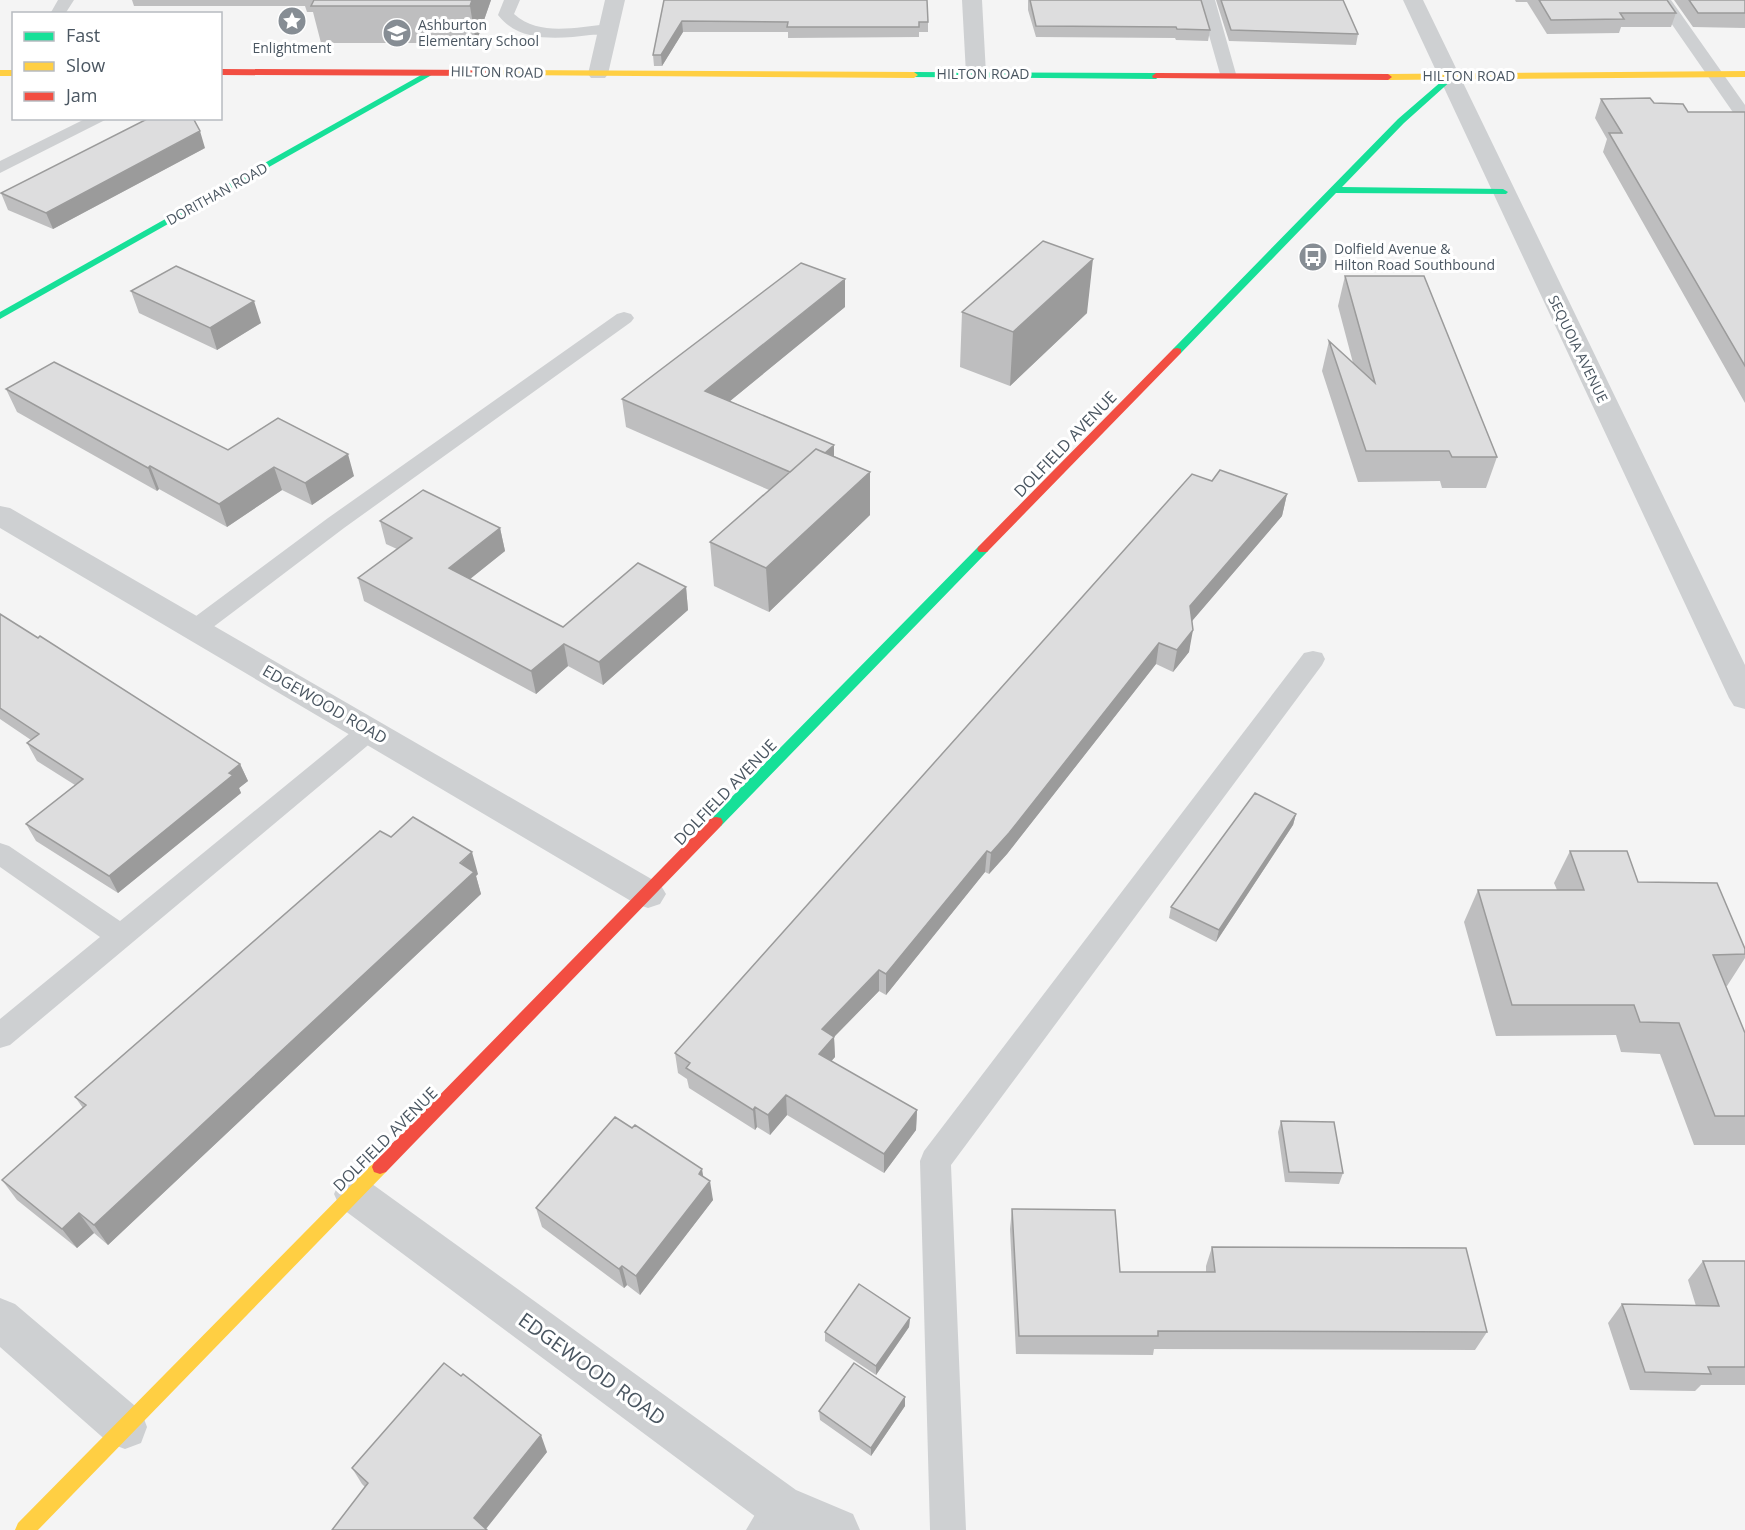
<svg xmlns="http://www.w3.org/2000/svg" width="1745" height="1530" font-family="'Open Sans',sans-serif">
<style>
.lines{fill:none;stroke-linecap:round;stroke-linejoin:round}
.lane{fill:#ced0d2;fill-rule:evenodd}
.street{fill:#ced0d2;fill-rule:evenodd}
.fast{fill:#16e098;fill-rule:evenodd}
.slow{fill:#ffcf43;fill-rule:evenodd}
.jam{fill:#f24e42;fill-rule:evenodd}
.wall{fill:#bebebf}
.shaded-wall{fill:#9b9b9b}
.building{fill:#ddddde;stroke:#9b9b9b;stroke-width:1.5}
.labels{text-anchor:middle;stroke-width:6;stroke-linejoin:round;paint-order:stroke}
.far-poi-label{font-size:14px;fill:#4a5661;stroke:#fff;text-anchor:start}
.far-street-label{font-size:14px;fill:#4a5661;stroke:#fff}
.street-label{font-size:16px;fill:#4a5661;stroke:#fff}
.near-street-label{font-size:20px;fill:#4a5661;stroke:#fff}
</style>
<rect width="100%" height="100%" fill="#f4f4f4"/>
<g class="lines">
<path class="lane" d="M 58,0 L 74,0 L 65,14 L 50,14 Z
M 504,0 L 520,0 L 514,14 C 540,37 576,27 608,24 L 616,29 C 610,36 598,34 590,35 C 559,39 519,43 498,15 Z
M 1199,0 L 1215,0 L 1236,74 L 1234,77 L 1222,77 L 1220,74 Z
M 1655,0 L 1671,0 L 1745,105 L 1745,122 L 1739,121 Z
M 87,118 L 109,118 L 0,173 L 0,161 Z
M 624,312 L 631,314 L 634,318 L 631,322 L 344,528 L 204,634 L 196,636 L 188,634 L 184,628 L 188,622 L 328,518 L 617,314 Z
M 1313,651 L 1322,653 L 1325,659 L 1322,665 L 951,1165 L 966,1530 L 930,1530 L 920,1161 L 924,1151 L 1304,653 Z
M 370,721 L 379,724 L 383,730 L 379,736 L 10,1045 L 0,1048 L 0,1019 L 100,937 L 0,867 L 0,843 L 9,846 L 120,921 L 361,724 Z
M 780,1489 L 793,1494 L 798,1507 L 785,1530 L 746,1530 L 767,1494 Z"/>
<path class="street" d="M 605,0 L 625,0 L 608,74 L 605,78 L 591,78 L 588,74 Z
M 962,0 L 982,0 L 986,74 L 983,78 L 969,78 L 966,74 Z
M 1403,0 L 1423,0 L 1745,665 L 1745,709 L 1734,706 L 1729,698 Z
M 0,506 L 10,508 L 660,884 L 666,894 L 660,904 L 648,908 L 636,904 L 0,528 Z
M 354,1175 L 368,1181 L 796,1490 L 853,1514 L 860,1530 L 780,1530 L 764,1523 L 340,1207 L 334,1194 L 340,1181 Z
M 0,1298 L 15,1304 L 141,1411 L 147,1427 L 141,1443 L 125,1449 L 109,1443 L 0,1347 Z"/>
<path class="fast" d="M 430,70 L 437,72 L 0,319 L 0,312 Z
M 914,72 L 1156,73 L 1160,76 L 1156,79 L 911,77 L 911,73 Z
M 1450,74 L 1454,77 L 1453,79 L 1404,123 L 1342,187 L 1503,189 L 1508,192 L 1506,194 L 1336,193 L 1181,353 L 1173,353 L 1173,349 L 1398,119 Z
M 983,545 L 987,546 L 989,549 L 987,552 L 721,826 L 711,826 L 709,822 L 711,818 L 979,546 Z"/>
<path class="slow" d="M 0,70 L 14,70 L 14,76 L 0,76 Z
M 495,70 L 914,72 L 918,75 L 914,78 L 492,75 L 491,73 Z
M 1745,71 L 1745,77 L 1388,80 L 1384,77 L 1388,74 Z
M 380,1160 L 386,1162 L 388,1167 L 386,1172 L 38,1530 L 15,1530 L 18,1523 L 374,1162 Z"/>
<path class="jam" d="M 220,69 L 495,70 L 499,73 L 495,76 L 220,75 Z
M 1156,73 L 1388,74 L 1392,77 L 1388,80 L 1153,78 L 1152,76 Z
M 1177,348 L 1181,349 L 1181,353 L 987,552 L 979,552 L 977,549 L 979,546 L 1173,349 Z
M 716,817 L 721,818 L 723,822 L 721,826 L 386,1172 L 380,1174 L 374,1172 L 372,1167 L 374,1162 L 711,818 Z"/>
</g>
<path class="wall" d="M 132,0 L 491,0 L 476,43 L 321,43 L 313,12 L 307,12 L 305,6 L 134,6 Z
M 664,0 L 928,22 L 928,32 L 919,32 L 919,37 L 788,38 L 788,32 L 683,32 L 662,66 L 654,66 L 653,55 Z
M 1028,0 L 1201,0 L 1210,30 L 1208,41 L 1176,40 L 1175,38 L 1036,37 L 1028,10 Z
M 1216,0 L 1343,0 L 1358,34 L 1356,45 L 1229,41 Z
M 1515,0 L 1667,0 L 1676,13 L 1671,27 L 1621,27 L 1619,33 L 1547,34 L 1527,2 L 1516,2 Z
M 1674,0 L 1745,0 L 1745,28 L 1693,27 Z
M 1601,99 L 1654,103 L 1688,112 L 1745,112 L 1745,403 L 1603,152 L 1607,139 L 1595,118 Z
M 205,148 L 53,229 L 8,210 L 1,193 Z
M 1345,276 L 1497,457 L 1486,488 L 1442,488 L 1440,481 L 1358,482 L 1322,371 L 1329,341 L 1353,363 L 1338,306 Z
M 131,291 L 261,323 L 217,350 L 139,313 Z
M 845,307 L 730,401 L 834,445 L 834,456 L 870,472 L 870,515 L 769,612 L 714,586 L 710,542 L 769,490 L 626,427 L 622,399 Z
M 962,312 L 1087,313 L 1010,386 L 960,367 Z
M 6,389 L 228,450 L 354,476 L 312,505 L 282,490 L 227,527 L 159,489 L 157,491 L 17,412 Z
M 1212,481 L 1287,494 L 1282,516 L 1192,621 L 1189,652 L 1173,672 L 1156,664 L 1007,854 L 989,874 L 985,872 L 886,995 L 879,991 L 834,1037 L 835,1057 L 831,1061 L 917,1110 L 916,1130 L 884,1173 L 787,1115 L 770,1135 L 757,1127 L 755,1130 L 689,1088 L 687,1079 L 678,1073 L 675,1053 Z
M 380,521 L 500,528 L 505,551 L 470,579 L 563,627 L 686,587 L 688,610 L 603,685 L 568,666 L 536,694 L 364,601 L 358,578 L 397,549 L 386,544 Z
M 0,614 L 240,764 L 248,781 L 239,788 L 241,793 L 118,893 L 36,841 L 26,824 L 75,785 L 37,761 L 27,743 L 31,740 L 0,719 Z
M 1296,814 L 1293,825 L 1216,942 L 1169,918 L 1171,907 Z
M 391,837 L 478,874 L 476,876 L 481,894 L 108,1245 L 94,1233 L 77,1248 L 17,1200 L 2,1180 L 83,1108 L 75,1097 Z
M 1570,851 L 1638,882 L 1745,949 L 1745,958 L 1727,986 L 1725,986 L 1745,1033 L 1745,1145 L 1694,1145 L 1660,1054 L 1621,1052 L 1616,1035 L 1496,1036 L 1464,922 L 1478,890 L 1557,890 L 1554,883 Z
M 1281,1121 L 1343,1173 L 1339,1184 L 1285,1182 L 1278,1132 Z
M 703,1176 L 713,1200 L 640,1295 L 627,1285 L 624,1288 L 542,1227 L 536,1208 Z
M 1012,1209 L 1120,1272 L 1206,1272 L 1206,1266 L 1212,1247 L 1487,1332 L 1475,1350 L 1154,1349 L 1153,1355 L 1016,1354 L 1010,1229 Z
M 1703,1261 L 1745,1261 L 1745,1385 L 1701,1385 L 1695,1391 L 1630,1390 L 1608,1323 L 1622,1304 L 1696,1306 L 1688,1280 Z
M 910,1318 L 909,1327 L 876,1375 L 825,1341 L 825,1332 Z
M 905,1397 L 905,1406 L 871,1456 L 820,1420 L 819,1411 Z
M 547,1452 L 486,1529 L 365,1487 L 362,1484 L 352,1468 Z"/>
<path class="shaded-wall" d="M 472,0 L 491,0 L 476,43 L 470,6 Z
M 682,21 L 683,32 L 662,66 L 661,55 Z
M 200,131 L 205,148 L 53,229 L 46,213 Z
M 1093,259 L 1087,313 L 1010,386 L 1013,332 Z
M 845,279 L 845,307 L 708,419 L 705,391 Z
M 254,301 L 261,323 L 217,350 L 210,328 Z
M 834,445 L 834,473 L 799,476 Z
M 348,454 L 354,476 L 312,505 L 305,483 Z
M 150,466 L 159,489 L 157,491 L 148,468 Z
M 274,467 L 282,490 L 227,527 L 219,504 Z
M 870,472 L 870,515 L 769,612 L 766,568 Z
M 1287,494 L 1282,516 L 1186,628 L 1190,606 Z
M 500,528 L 505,551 L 455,591 L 449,568 Z
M 686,587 L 688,610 L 603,685 L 599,662 Z
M 1193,630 L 1189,652 L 1173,672 L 1177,650 Z
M 1159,643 L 1156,664 L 1007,854 L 989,874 L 991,853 Z
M 564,644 L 568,666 L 536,694 L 531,671 Z
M 240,764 L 248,781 L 239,788 L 241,793 L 118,893 L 109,876 Z
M 1296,814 L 1293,825 L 1216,942 L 1219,930 Z
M 987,851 L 985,872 L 886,995 L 886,974 Z
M 472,852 L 478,874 L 476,876 L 481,894 L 108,1245 L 94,1225 Z
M 879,970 L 879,991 L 834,1037 L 835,1057 L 820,1074 L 819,1054 L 822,1029 Z
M 786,1095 L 787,1115 L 770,1135 L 768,1115 Z
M 755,1107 L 757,1127 L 755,1130 L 753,1110 Z
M 917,1110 L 916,1130 L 884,1173 L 884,1154 Z
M 702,1169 L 705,1187 L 710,1181 L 713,1200 L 640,1295 L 636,1276 Z
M 79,1213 L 94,1233 L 77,1248 L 62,1229 Z
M 622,1266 L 627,1285 L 624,1288 L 619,1269 Z
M 910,1318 L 909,1327 L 876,1375 L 876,1366 Z
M 905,1397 L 905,1406 L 871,1456 L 871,1448 Z
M 541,1435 L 547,1452 L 485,1530 L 474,1518 Z"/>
<path class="building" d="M 314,0 L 472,0 L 470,6 L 311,6 Z
M 664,0 L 927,0 L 928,22 L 919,22 L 919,27 L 787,27 L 788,22 L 682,21 L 661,55 L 653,55 Z
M 1030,0 L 1201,0 L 1210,30 L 1177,29 L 1176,27 L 1036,26 Z
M 1221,0 L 1343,0 L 1358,34 L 1231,30 Z
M 1539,0 L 1667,0 L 1676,13 L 1620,13 L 1624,19 L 1551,20 Z
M 1689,0 L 1745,0 L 1745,13 L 1698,13 Z
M 1650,98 L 1654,103 L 1683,104 L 1688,112 L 1745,112 L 1745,366 L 1609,133 L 1622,133 L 1601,99 Z
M 149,118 L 193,118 L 200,131 L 46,213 L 1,193 Z
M 1043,241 L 1093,259 L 1013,332 L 962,312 Z
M 801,263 L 845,279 L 705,391 L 834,445 L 825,453 L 816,449 L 790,472 L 622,399 Z
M 176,266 L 254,301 L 210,328 L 131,291 Z
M 1345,276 L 1424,276 L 1497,457 L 1452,457 L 1449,451 L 1366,451 L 1329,341 L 1375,383 Z
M 54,362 L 228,450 L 278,418 L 348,454 L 305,483 L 274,467 L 219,504 L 150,466 L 148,468 L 6,389 Z
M 816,449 L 870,472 L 766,568 L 710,542 Z
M 1220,470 L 1287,494 L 1190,606 L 1193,630 L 1177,650 L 1159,643 L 1009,833 L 991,853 L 987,851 L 886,974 L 879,970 L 822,1029 L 834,1037 L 819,1054 L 917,1110 L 884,1154 L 786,1095 L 768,1115 L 755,1107 L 753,1110 L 686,1068 L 690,1063 L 675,1053 L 1192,474 L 1212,481 Z
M 423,490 L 500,528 L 449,568 L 563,627 L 638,563 L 686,587 L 599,662 L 564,644 L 531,671 L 358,578 L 412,538 L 380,521 Z
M 0,614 L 38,638 L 40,636 L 240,764 L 229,773 L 233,775 L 109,876 L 26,824 L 83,779 L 27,743 L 39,734 L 0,708 Z
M 1255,793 L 1296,814 L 1219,930 L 1171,907 Z
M 413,817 L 472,852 L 460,863 L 474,872 L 94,1225 L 79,1213 L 62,1229 L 2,1180 L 86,1105 L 75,1097 L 380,831 L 391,837 Z
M 1570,851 L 1627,851 L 1638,882 L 1717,883 L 1745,949 L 1745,954 L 1713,955 L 1745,1033 L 1745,1116 L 1715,1116 L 1679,1023 L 1640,1022 L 1634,1005 L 1512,1005 L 1478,890 L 1584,890 Z
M 615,1117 L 632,1128 L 635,1125 L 702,1169 L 699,1174 L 710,1181 L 636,1276 L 622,1266 L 619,1269 L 536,1208 Z
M 1281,1121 L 1334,1122 L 1343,1173 L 1289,1172 Z
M 1012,1209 L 1115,1210 L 1120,1272 L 1215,1272 L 1212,1247 L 1466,1248 L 1487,1332 L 1158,1331 L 1158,1336 L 1019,1336 Z
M 1703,1261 L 1745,1261 L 1745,1367 L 1708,1367 L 1711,1374 L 1645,1372 L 1622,1304 L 1719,1306 Z
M 859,1284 L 910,1318 L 876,1366 L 825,1332 Z
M 444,1363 L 461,1376 L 463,1374 L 541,1435 L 474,1518 L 487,1530 L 332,1530 L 368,1483 L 352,1468 Z
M 854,1363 L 905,1397 L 871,1448 L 819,1411 Z"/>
<defs>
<g id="sight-disc" transform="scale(1.5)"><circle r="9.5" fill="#868d94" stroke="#fff"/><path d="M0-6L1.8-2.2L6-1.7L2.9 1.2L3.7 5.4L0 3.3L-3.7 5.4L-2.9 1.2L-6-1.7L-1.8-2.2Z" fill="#fff"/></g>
<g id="school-disc" transform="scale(1.5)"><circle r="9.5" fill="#868d94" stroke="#fff"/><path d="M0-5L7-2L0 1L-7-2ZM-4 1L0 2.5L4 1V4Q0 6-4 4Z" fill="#fff"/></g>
<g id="bus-disc" transform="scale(1.5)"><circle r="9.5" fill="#868d94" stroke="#fff"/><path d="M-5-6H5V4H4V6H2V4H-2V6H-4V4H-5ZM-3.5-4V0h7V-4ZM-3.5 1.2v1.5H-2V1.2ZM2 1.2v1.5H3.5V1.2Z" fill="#fff"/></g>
</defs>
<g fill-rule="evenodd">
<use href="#sight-disc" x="292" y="21"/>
<use href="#school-disc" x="397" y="33"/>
<use href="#bus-disc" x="1313" y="257"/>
</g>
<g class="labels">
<g class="far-poi-label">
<text x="418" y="30">Ashburton<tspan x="418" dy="16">Elementary School</tspan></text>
<text x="292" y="53" text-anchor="middle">Enlightment</text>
<text x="1334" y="254">Dolfield Avenue &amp;<tspan x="1334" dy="16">Hilton Road Southbound</tspan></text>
</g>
<g class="far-street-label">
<text transform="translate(497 72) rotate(1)" y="5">HILTON ROAD</text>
<text x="983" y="79">HILTON ROAD</text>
<text x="1469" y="81">HILTON ROAD</text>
<text transform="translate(217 194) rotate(-29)" y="5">DORITHAN ROAD</text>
<text transform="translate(1578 349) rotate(64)" y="5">SEQUOIA AVENUE</text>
</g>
<g class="street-label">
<text transform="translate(1065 444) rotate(-46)" y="6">DOLFIELD AVENUE</text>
<text transform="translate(325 704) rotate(30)" y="6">EDGEWOOD ROAD</text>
<text transform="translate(725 792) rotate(-46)" y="6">DOLFIELD AVENUE</text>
<text transform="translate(385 1139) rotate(-45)" y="6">DOLFIELD AVENUE</text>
</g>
<g class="near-street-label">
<text transform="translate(592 1369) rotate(36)" y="7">EDGEWOOD ROAD</text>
</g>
</g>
<rect x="12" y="12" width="210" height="108" fill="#ffffff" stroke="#b7bbc0" stroke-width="1.5"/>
<rect x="24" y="32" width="30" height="9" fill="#16e098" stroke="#b7bbc0" stroke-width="1.5"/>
<text x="66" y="42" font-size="18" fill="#4a5661">Fast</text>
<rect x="24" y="62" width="30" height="9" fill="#ffcf43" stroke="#b7bbc0" stroke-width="1.5"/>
<text x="66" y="72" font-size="18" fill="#4a5661">Slow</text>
<rect x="24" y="92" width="30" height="9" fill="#f24e42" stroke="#b7bbc0" stroke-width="1.5"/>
<text x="66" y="102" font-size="18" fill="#4a5661">Jam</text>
</svg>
